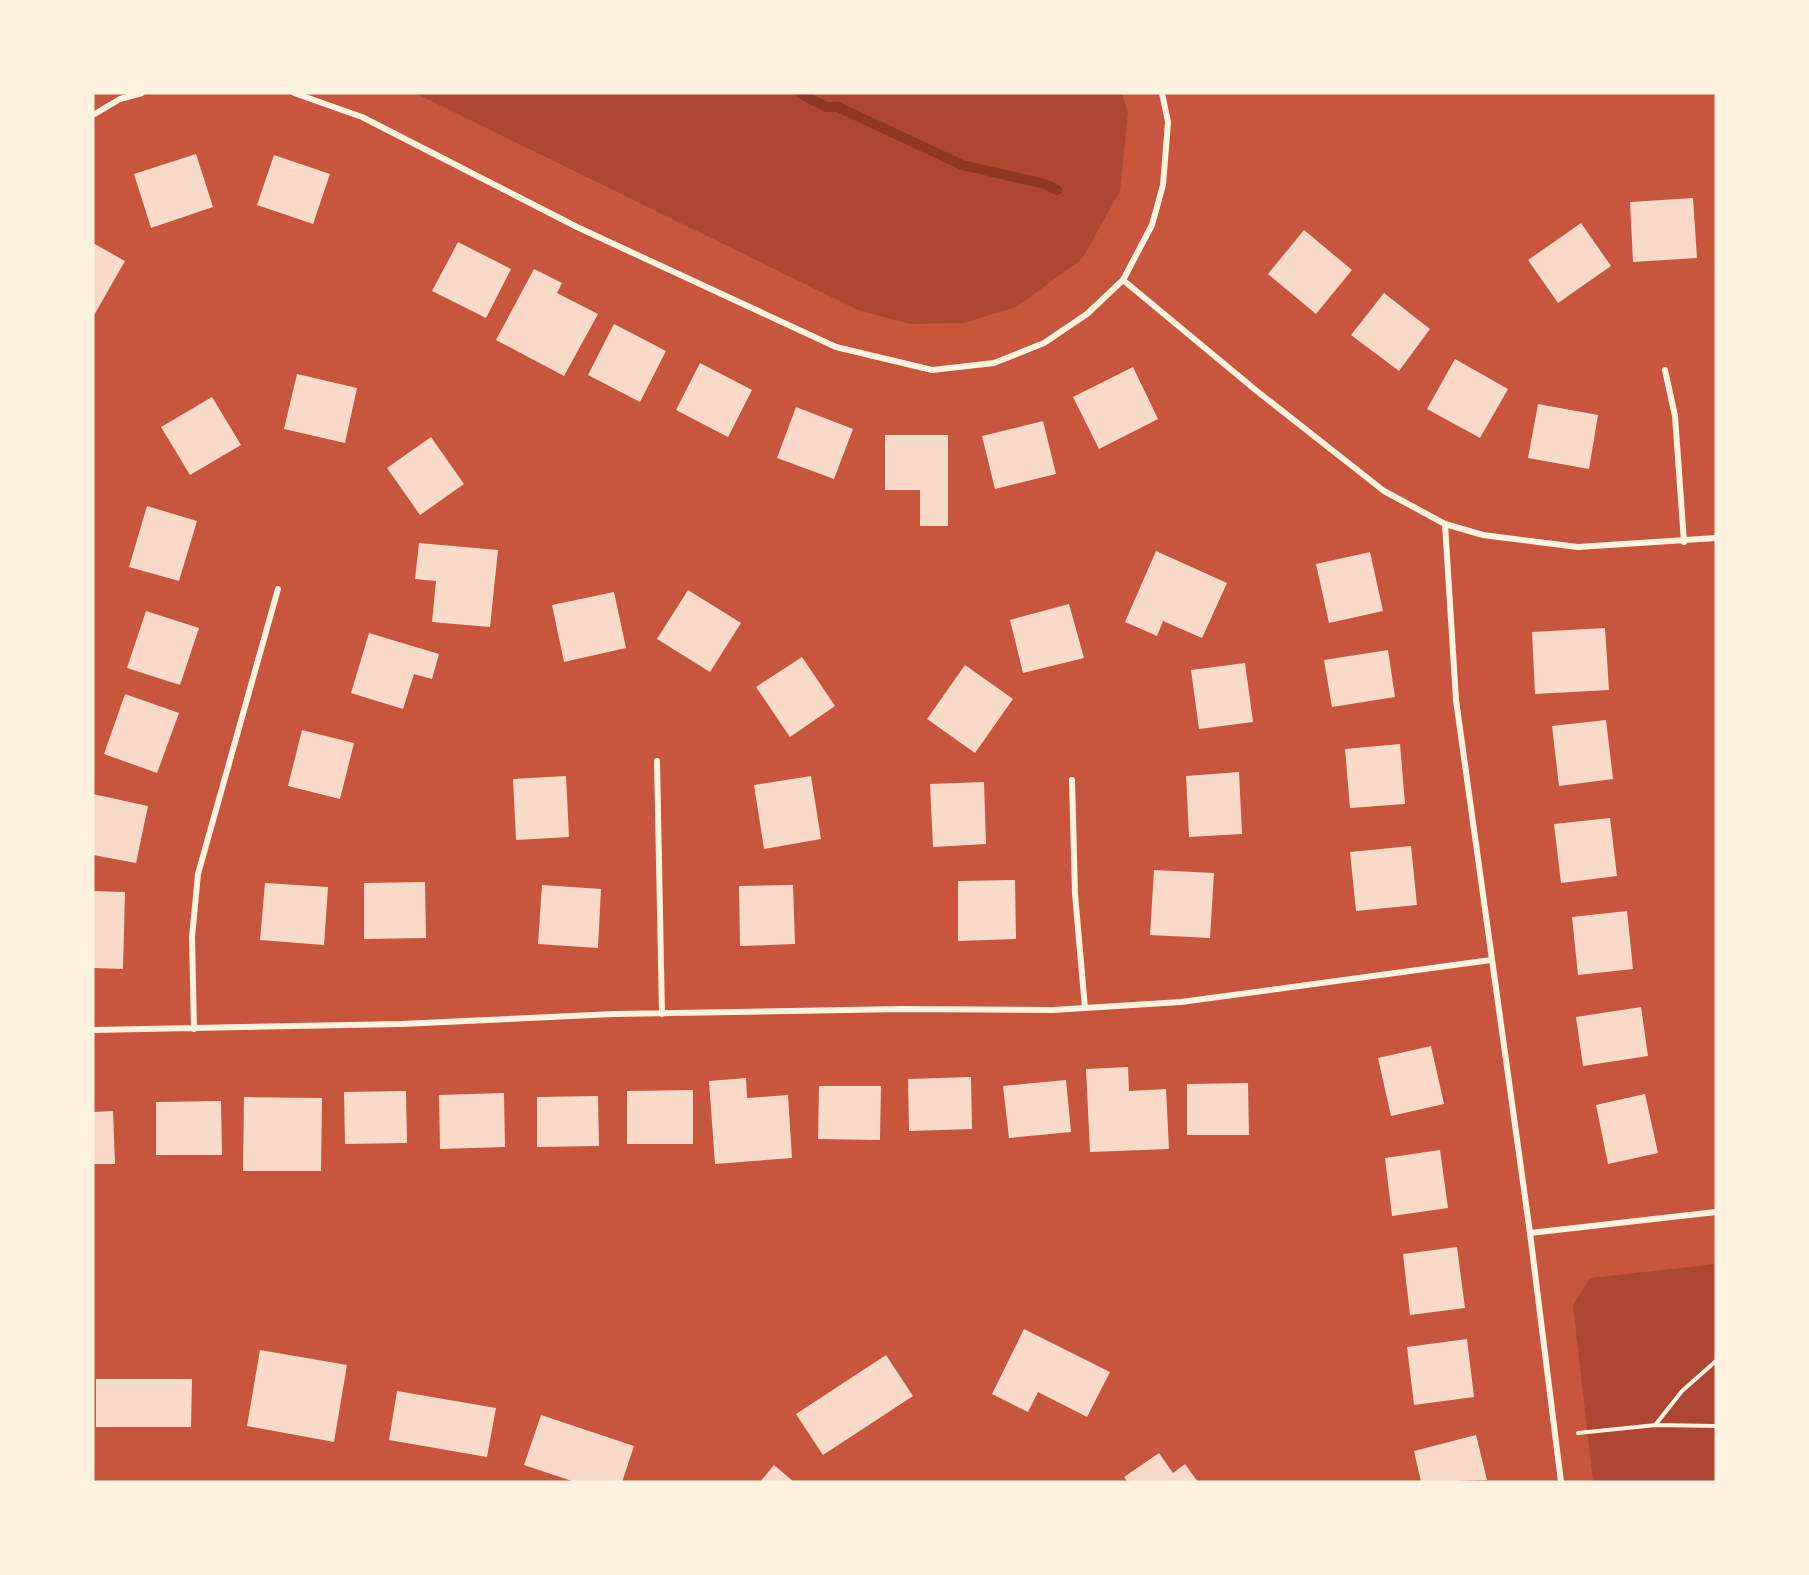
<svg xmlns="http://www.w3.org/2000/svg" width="1809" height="1575" font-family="Signika,sans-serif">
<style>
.green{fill:#ae4732}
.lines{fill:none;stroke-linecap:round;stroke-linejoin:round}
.stream{stroke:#8f3625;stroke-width:10}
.building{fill:#f7dbc8}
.path{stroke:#fff3e0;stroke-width:4}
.minor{stroke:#fff3e0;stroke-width:6}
</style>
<rect width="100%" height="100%" fill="#c8553d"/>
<path class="green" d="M 415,93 L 1122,93 L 1128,113 L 1120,191 L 1082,259 L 1016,307 L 964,323 L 910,324 L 858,310 Z
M 1716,1264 L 1716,1482 L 1593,1482 L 1573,1305 L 1590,1278 Z"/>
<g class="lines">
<path class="stream" d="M 800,93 L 826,107 L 838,107 L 962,165 L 1045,184 L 1057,190"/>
</g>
<path class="building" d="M 196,154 L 213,207 L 151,228 L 134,174 Z
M 274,155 L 330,174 L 313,224 L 257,205 Z
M 1693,198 L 1697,258 L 1633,262 L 1630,202 Z
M 1581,223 L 1611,266 L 1558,303 L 1528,260 Z
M 1304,230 L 1352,270 L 1316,314 L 1268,274 Z
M 458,242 L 511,269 L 486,318 L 432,291 Z
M 93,243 L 125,261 L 93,317 Z
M 534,269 L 562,283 L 557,293 L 598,314 L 564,376 L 496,340 Z
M 1384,293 L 1430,329 L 1399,371 L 1351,335 Z
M 614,324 L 666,351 L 640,402 L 588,375 Z
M 1455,359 L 1508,389 L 1480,438 L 1427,409 Z
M 700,363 L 752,390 L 728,437 L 676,410 Z
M 1133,367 L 1158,419 L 1099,449 L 1073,397 Z
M 297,374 L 357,388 L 345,443 L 284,429 Z
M 212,397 L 241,445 L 190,475 L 161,427 Z
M 1538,404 L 1598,415 L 1589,469 L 1528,458 Z
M 796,407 L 853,429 L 834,479 L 777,458 Z
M 1043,421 L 1056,474 L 995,489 L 982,436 Z
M 885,435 L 948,435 L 948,526 L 920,526 L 920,490 L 885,490 Z
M 431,437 L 464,484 L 420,515 L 387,468 Z
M 147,506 L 197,521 L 179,581 L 129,567 Z
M 419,543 L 498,550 L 490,627 L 432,622 L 436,581 L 415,579 Z
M 1156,551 L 1227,583 L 1202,638 L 1163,621 L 1157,636 L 1125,622 Z
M 1370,552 L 1383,611 L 1329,623 L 1316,564 Z
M 688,590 L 741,623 L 710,672 L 657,639 Z
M 614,592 L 626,648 L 564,662 L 552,605 Z
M 1069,604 L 1084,658 L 1023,673 L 1010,620 Z
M 146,611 L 199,628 L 180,685 L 127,668 Z
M 1605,628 L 1609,690 L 1535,694 L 1532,632 Z
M 369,633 L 439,654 L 432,679 L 414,674 L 403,709 L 351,693 Z
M 1388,650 L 1395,697 L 1332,707 L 1324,660 Z
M 802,657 L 835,706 L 790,737 L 756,687 Z
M 1245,663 L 1253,722 L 1199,729 L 1191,670 Z
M 965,665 L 1013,699 L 975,753 L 927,719 Z
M 125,694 L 179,713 L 157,773 L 104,754 Z
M 1606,720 L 1613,779 L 1559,786 L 1552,726 Z
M 302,730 L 354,743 L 340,799 L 288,786 Z
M 1400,744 L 1405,804 L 1350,808 L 1345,749 Z
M 1239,772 L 1242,834 L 1189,837 L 1186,776 Z
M 566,776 L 569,837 L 516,840 L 513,779 Z
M 811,776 L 821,839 L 764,849 L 754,785 Z
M 984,782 L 986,844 L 933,847 L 930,784 Z
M 93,794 L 148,806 L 136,863 L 93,855 Z
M 1610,818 L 1617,876 L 1561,883 L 1554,824 Z
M 1411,846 L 1417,905 L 1356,911 L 1350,852 Z
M 1154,870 L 1214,873 L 1210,938 L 1150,935 Z
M 1015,880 L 1016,939 L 958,941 L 958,881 Z
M 425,882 L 426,938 L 364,939 L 364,883 Z
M 265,883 L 328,887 L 324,945 L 260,940 Z
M 542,885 L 601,889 L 598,948 L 538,944 Z
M 793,885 L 795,944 L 740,946 L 739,886 Z
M 93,891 L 125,892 L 123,969 L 93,968 Z
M 1627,911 L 1633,969 L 1578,975 L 1572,917 Z
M 1641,1007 L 1648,1056 L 1583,1066 L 1576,1017 Z
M 1431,1046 L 1444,1104 L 1391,1116 L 1378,1058 Z
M 1128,1067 L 1129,1091 L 1166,1089 L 1169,1149 L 1090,1152 L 1086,1069 Z
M 971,1077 L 972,1129 L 909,1131 L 908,1079 Z
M 746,1078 L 747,1098 L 788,1095 L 792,1158 L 715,1164 L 709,1081 Z
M 1066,1080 L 1071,1132 L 1009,1138 L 1003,1086 Z
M 1248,1083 L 1249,1135 L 1187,1135 L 1187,1084 Z
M 819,1086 L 881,1086 L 880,1140 L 818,1139 Z
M 693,1090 L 693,1144 L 627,1144 L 627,1091 Z
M 406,1091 L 407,1143 L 345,1144 L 344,1092 Z
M 504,1093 L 505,1147 L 440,1149 L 439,1095 Z
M 1645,1094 L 1658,1153 L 1608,1164 L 1596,1105 Z
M 598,1096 L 599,1146 L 537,1147 L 537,1097 Z
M 244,1097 L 322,1098 L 321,1171 L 243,1171 Z
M 221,1101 L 222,1155 L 156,1155 L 156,1102 Z
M 113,1111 L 115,1164 L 93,1164 L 93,1112 Z
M 1440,1150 L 1448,1208 L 1392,1216 L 1385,1158 Z
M 1457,1247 L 1465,1308 L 1410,1315 L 1403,1254 Z
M 1024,1329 L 1110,1372 L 1087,1417 L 1038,1392 L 1028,1412 L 992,1394 Z
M 1467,1339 L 1474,1397 L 1414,1405 L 1407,1347 Z
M 260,1350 L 347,1365 L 334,1442 L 247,1426 Z
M 886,1355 L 913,1396 L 823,1455 L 796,1414 Z
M 96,1379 L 192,1379 L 191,1427 L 96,1427 Z
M 397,1391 L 496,1408 L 487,1457 L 389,1440 Z
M 541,1415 L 634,1446 L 622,1482 L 575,1482 L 524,1465 Z
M 1476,1435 L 1487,1480 L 1421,1482 L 1414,1451 Z
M 1159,1453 L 1173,1473 L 1185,1464 L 1198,1482 L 1128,1482 L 1124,1477 Z
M 774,1465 L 794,1482 L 760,1482 Z"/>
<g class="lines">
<path class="path" d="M 1656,1424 L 1682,1391 L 1716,1361
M 1578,1433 L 1656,1425 L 1716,1426"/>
<path class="minor" d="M 294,93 L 362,117 L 577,227 L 836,347 L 932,370 L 994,363 L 1044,343 L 1087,314 L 1123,280 L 1152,225 L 1163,185 L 1168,122 L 1162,93
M 93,115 L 120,99 L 142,93
M 1123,280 L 1258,392 L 1384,491 L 1445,524 L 1483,535 L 1578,547 L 1716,538
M 1665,370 L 1675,416 L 1684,542
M 1445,524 L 1456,700 L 1530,1233 L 1561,1482
M 657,761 L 662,1014
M 1072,780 L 1075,894 L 1085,1008
M 194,1029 L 192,937 L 198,874 L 278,589
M 93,1030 L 401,1024 L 614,1014 L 902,1009 L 1053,1010 L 1181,1002 L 1491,960
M 1530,1233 L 1716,1212"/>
</g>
<rect width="1809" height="1575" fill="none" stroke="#fff3e0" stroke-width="189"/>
</svg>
